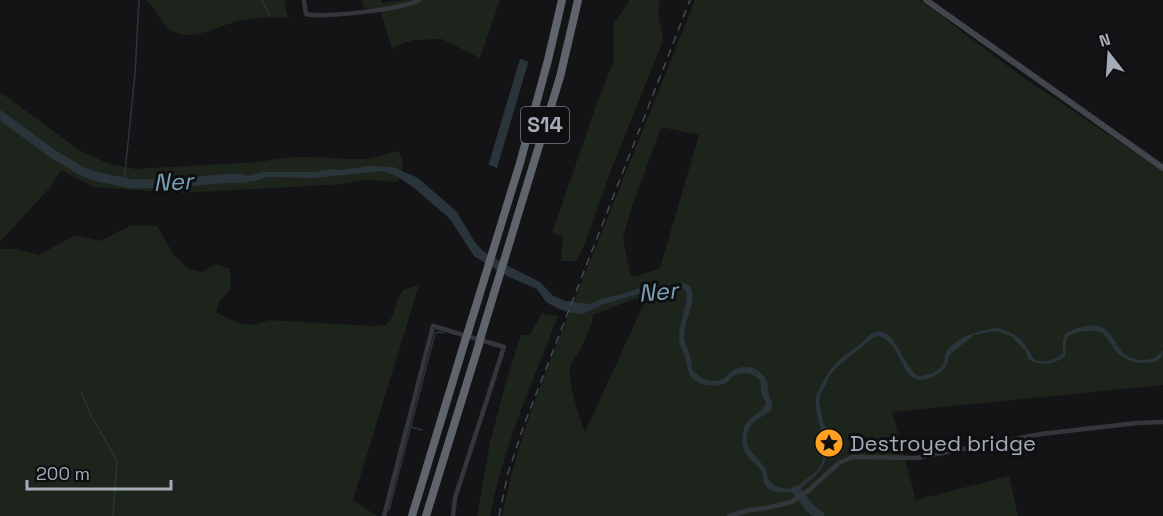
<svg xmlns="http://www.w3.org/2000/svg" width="1163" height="516" font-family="'Space Grotesk',sans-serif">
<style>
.green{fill:#1c241c;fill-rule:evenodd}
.water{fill:#29353b}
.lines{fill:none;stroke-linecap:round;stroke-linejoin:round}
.stream{stroke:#29353b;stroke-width:1.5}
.river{stroke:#29353b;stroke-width:9}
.street{stroke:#35363b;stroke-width:4.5}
.secondary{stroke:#42454b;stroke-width:6}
.highway{stroke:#60656d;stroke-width:8}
.rail{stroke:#474a50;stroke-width:1.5;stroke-dasharray:8 6;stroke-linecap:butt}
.highway-bridge{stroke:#60656d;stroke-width:8}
.labels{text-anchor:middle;stroke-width:6;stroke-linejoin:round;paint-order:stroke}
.shield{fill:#0f0f11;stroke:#777d85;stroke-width:1.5}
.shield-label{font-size:21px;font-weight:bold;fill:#a4acb7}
.poi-label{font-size:22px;fill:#a4acb7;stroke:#0f0f11;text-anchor:start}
.water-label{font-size:24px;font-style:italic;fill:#789fb6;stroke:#0f0f11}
</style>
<rect width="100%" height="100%" fill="#141416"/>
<path class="green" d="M 145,0 L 284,0 L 287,15 L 290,17 C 275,18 258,17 243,20 C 220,24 195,43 172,31 C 160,25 158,7 145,0 Z
M 362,0 L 381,0 L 382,3 L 406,0 L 500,0 L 480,58 L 442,39 L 414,40 L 403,43 L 392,49 L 380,9 L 364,8 Z
M 630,0 L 660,0 L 658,12 L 663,41 L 611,170 L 584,246 L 576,261 L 561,261 L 563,236 L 552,233 L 596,106 L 614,60 L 613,24 Z
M 695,0 L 920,0 L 1021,76 L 1163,171 L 1163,385 L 892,412 L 916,500 L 1009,476 L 1018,516 L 502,516 C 518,434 552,356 583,279 C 620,186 658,93 695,0 ZM 661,127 L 699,135 L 660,268 L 634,277 L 630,273 L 623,239 L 630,212 ZM 647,297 L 585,432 C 580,420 567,380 570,367 C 572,360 579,353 582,346 C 586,339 593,323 593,315 L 631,300 Z
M 0,92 L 82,152 L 107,163 L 135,169 L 261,162 C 295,152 330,160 365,159 C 376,158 388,153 398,151 C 406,163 402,168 398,182 L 366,180 L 343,184 L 180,193 L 94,187 L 61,170 L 52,185 L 0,242 Z
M 132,225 L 157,226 L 174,255 L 189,269 L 202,272 L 216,264 L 230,269 L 231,288 L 219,302 L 216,312 C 233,322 250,330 268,320 L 374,326 L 386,325 L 392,317 L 398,298 L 403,290 L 419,285 L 353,500 L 377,516 L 0,516 L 0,249 L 16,249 L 39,255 L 75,235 L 100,241 Z
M 542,313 L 558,316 C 533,381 503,447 490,516 L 477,516 L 490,442 L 506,382 L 521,335 L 530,335 Z"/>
<path class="water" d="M 520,59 L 527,61 L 528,63 L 497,168 L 489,165 L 489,163 Z
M 368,166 L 393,167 L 418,178 L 457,212 L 474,241 L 483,251 L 506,265 L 540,282 L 552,295 L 565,301 L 590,304 L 601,299 L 626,293 L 637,289 L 653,285 L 672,287 L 684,283 L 690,286 C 698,300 684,320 684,336 C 684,343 688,349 690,355 C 691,359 691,364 692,369 C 698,376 706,382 716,381 C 725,380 728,373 736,369 C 748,364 762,369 767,382 C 769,386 768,391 769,395 C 771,400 773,403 772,409 C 766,416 755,418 750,427 C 740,449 755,452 765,468 C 767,472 767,477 770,481 C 775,489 788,489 796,488 C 804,479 818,474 822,462 C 829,439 814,421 816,398 C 816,394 819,390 821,386 C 832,364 838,360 858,346 C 866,340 873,327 885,333 C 898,340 904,366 918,376 C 926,376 939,372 943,364 C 946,358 944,353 950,347 C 964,334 981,330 999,328 C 1004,331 1010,332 1015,335 C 1020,339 1025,344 1028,349 C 1029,350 1032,357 1033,358 C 1041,366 1057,359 1063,353 L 1063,340 L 1065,334 C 1074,328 1091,323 1101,327 C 1118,334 1115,360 1143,360 C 1152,360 1158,357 1163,350 C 1163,357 1160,361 1152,362 C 1138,365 1123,361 1114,349 C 1111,344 1108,338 1103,334 C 1097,328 1073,331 1068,337 C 1064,342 1067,350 1065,356 C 1054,365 1041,367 1028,359 L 1026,352 L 1011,336 L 996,331 L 974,335 L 949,355 C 948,365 945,369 937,374 C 910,392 905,366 894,348 C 891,343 885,339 880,336 L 874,337 L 838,366 L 829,376 L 826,385 L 821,392 L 819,400 L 823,422 L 831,435 C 828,441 829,447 827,454 C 824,470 813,478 801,488 L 799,492 L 801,495 L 798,497 L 794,492 C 785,493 769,494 764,483 C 762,478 764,474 760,469 C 757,465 753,463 750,459 C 742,451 741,438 744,428 C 748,416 762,414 766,403 C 765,400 763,398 762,395 C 759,389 763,382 758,378 C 750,372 740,371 732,377 C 728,381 731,380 726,383 C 715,389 694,385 689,373 C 687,369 687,364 686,360 C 684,352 679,346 679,338 C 679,322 687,308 687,293 L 684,289 L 669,292 L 653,290 L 645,292 L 601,305 L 583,314 L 573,313 L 559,309 L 546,302 L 537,289 L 507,276 L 474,256 L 450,219 L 413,187 C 408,184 405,181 401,179 C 396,175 389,174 384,171 L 314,178 L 267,177 L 255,181 L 233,183 L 232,173 L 241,177 L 264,172 L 314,172 L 332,169 L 341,170 Z"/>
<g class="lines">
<path class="stream" d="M 262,0 L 269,15
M 124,182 L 135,74 L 139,0
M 81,392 L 92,417 L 117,461 L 113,516
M 411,427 L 422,430
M 389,510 L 435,333 L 439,332 L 444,333"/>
<path class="river" d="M 0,115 L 53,154 L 83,172 L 98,177 L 133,184 L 173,183 L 232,178 L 244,179
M 796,490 L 810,508 L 820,516"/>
<path class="street" d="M 304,0 L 306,14 C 324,18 404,9 419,0
M 384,516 L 433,326 L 504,347 L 455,498 L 453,516
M 729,516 L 750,510 L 767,508 L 791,502 L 808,491 L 839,463 L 853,457 L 917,458 L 1041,434 L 1137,423 L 1163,422"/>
<path class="secondary" d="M 926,0 L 1163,168"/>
<path class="highway" d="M 468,332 L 520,163 L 548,60 L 562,0
M 481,336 L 560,77 L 578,0
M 412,516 L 465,341
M 426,516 L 479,344"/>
<path class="rail" d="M 499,516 L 508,473 L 524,425 L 690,0"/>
<path class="highway-bridge" d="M 465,341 L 468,332
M 479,344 L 481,336"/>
</g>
<defs>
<g id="sight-disc" transform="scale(1.5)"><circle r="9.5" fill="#ffa023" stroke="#0f0f11"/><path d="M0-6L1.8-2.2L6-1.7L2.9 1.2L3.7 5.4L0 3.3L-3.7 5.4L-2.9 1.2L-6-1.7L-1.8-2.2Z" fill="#111"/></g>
</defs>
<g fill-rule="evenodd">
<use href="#sight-disc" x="829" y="443"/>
</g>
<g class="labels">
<rect class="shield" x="521" y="107" width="48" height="36" rx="4.5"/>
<g class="shield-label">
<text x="545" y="132">S14</text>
</g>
<g class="poi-label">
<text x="850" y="451">Destroyed bridge</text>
</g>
<g class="water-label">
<text transform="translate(173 182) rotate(-3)" y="8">Ner</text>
<text transform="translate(658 292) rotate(-5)" y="8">Ner</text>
</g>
</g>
<g transform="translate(1109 54) rotate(343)" stroke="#0f0f11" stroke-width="4.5" paint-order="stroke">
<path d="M0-4.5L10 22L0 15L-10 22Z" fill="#a4acb7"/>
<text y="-9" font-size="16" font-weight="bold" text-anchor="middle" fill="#a4acb7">N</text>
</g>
<path d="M27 480v9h144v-9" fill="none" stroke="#a4acb7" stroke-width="3"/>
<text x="36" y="480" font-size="18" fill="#a4acb7" stroke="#0f0f11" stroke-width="4.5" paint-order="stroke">200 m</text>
</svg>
